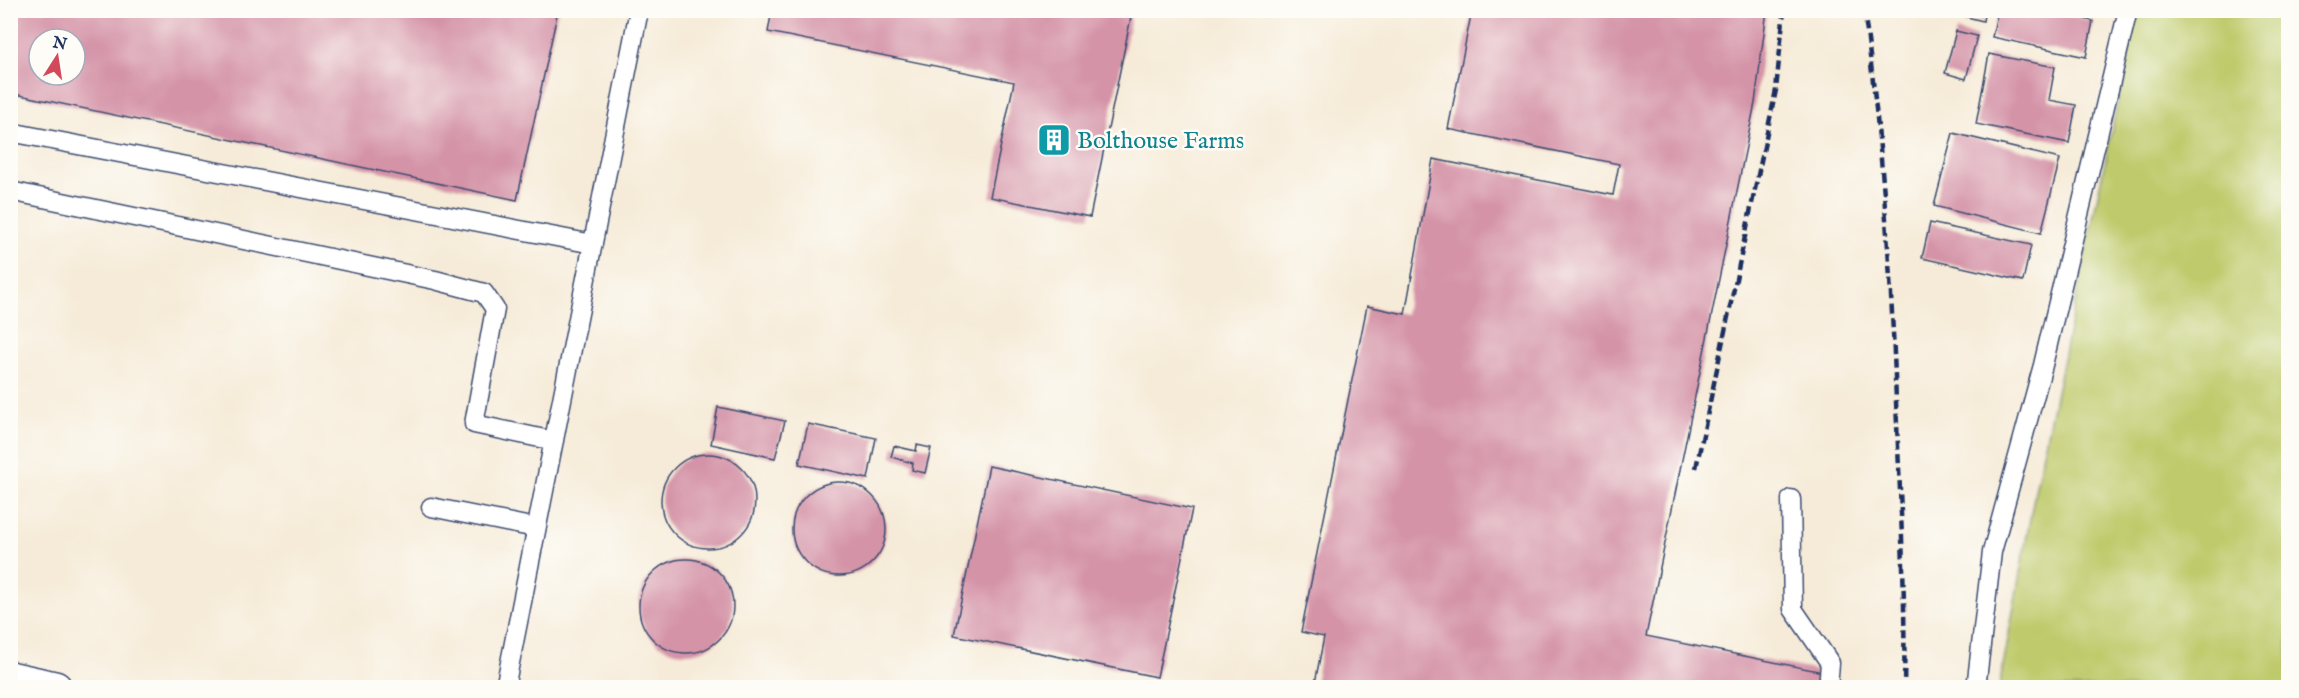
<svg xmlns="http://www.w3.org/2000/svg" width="2299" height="698" font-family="'IM FELL English',serif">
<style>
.green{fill:#bfca6c;stroke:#6d7c65;stroke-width:1.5}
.building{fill:#d493a7;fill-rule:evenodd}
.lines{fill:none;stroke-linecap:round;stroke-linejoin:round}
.service-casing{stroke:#3c4b70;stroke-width:21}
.secondary-casing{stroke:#3c4b70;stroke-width:36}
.service{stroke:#fff;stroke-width:18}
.secondary{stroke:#fff;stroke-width:33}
.rail{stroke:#1b2f5e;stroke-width:4.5;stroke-dasharray:9 4.5;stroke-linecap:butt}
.labels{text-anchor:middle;stroke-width:5;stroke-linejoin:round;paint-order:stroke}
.culture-label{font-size:24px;fill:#0d838f;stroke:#fdfcf7;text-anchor:start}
</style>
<rect width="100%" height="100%" fill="#fdfcf7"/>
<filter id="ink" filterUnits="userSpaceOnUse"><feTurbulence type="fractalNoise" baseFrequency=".0167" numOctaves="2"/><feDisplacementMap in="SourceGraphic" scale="12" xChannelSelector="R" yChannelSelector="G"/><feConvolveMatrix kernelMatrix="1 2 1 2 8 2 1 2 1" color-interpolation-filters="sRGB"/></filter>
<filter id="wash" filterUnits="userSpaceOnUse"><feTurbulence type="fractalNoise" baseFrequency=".008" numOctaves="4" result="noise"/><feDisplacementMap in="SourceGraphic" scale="24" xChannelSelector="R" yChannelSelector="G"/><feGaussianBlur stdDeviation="1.35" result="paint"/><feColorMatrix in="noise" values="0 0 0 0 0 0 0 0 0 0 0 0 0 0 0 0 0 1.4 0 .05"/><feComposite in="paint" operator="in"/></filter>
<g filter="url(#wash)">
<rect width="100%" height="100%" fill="#f6ebd8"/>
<path class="green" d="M 2137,11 L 2288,11 L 2288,687 L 1999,688 L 2036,486 Z"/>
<g id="blocks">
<path class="building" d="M 10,10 L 558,10 L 517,200 L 10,93 ZM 39,39 L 75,39 L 75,75 L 39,75 Z
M 772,10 L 1127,10 L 1125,16 L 1131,17 L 1090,217 L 990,197 L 1014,82 L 768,32 Z
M 1472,10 L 1767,10 L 1755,103 L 1646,636 L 1823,672 L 1820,688 L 1314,688 L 1324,637 L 1301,632 L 1367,306 L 1405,314 L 1433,159 L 1613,195 L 1619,164 L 1448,129 Z
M 1940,10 L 1985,10 L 1983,21 Z
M 1998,10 L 2043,10 L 2093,21 L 2086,57 L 1992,37 Z
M 1956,31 L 1977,36 L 1966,79 L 1945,73 Z
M 1989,54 L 2055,67 L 2049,100 L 2076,105 L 2069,143 L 1976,124 Z
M 1953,133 L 2060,159 L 2041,233 L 1934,206 Z
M 1930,223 L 2031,245 L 2023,281 L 1922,258 Z
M 718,407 L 785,421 L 775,458 L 711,444 Z
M 808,424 L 876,438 L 868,479 L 799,464 Z
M 917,445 L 931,448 L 925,473 L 912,470 L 913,463 L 891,457 L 894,446 L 916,451 Z
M661 501a47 47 0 1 1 94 0a47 47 0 1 1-94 0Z
M 989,466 L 1192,509 L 1157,677 L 954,635 Z
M792 529a47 47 0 1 1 94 0a47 47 0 1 1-94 0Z
M639 606a47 47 0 1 1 94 0a47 47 0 1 1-94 0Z"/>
</g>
</g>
<g filter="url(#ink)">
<use href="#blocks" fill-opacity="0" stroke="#3c4b70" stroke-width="1.5"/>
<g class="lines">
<g class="service-casing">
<path id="service" d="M 10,132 L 593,244
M 10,191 L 435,280 L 484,293 L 495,309 L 474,424 L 554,441
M 1791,499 L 1793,609 L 1830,663 L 1828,688
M 431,507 L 536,528
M 505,688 L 639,10
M 1976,688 L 1992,552 L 2043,365 L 2128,10"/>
</g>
<g class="secondary-casing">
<path id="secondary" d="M 10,678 L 55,688"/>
</g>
<use href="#service" class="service"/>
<use href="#secondary" class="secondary"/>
<path class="rail" d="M 1864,10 C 1882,140 1891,270 1896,401 C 1900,497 1906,592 1904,688
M 1696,468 L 1776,90 L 1784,10"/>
</g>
</g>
<defs>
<g id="building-square" transform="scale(1.725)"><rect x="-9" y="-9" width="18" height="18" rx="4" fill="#0f9aa8" stroke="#fdfcf7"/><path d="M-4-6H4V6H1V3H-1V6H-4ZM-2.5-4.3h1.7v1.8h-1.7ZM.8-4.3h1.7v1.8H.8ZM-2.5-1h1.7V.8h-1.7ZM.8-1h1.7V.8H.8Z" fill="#fff"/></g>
</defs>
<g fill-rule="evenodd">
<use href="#building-square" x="1054" y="140"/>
</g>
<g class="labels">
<g class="culture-label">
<text x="1077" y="148">Bolthouse Farms</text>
</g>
</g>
<rect width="2299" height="698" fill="none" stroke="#fdfcf7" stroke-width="36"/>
<g transform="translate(57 57) rotate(12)"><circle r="28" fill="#fdfcf7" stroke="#a3aaba" stroke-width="1.5"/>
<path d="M0-4.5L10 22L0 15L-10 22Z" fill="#d1495b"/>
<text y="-9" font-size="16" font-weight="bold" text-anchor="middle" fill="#1b2f5e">N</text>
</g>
</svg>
